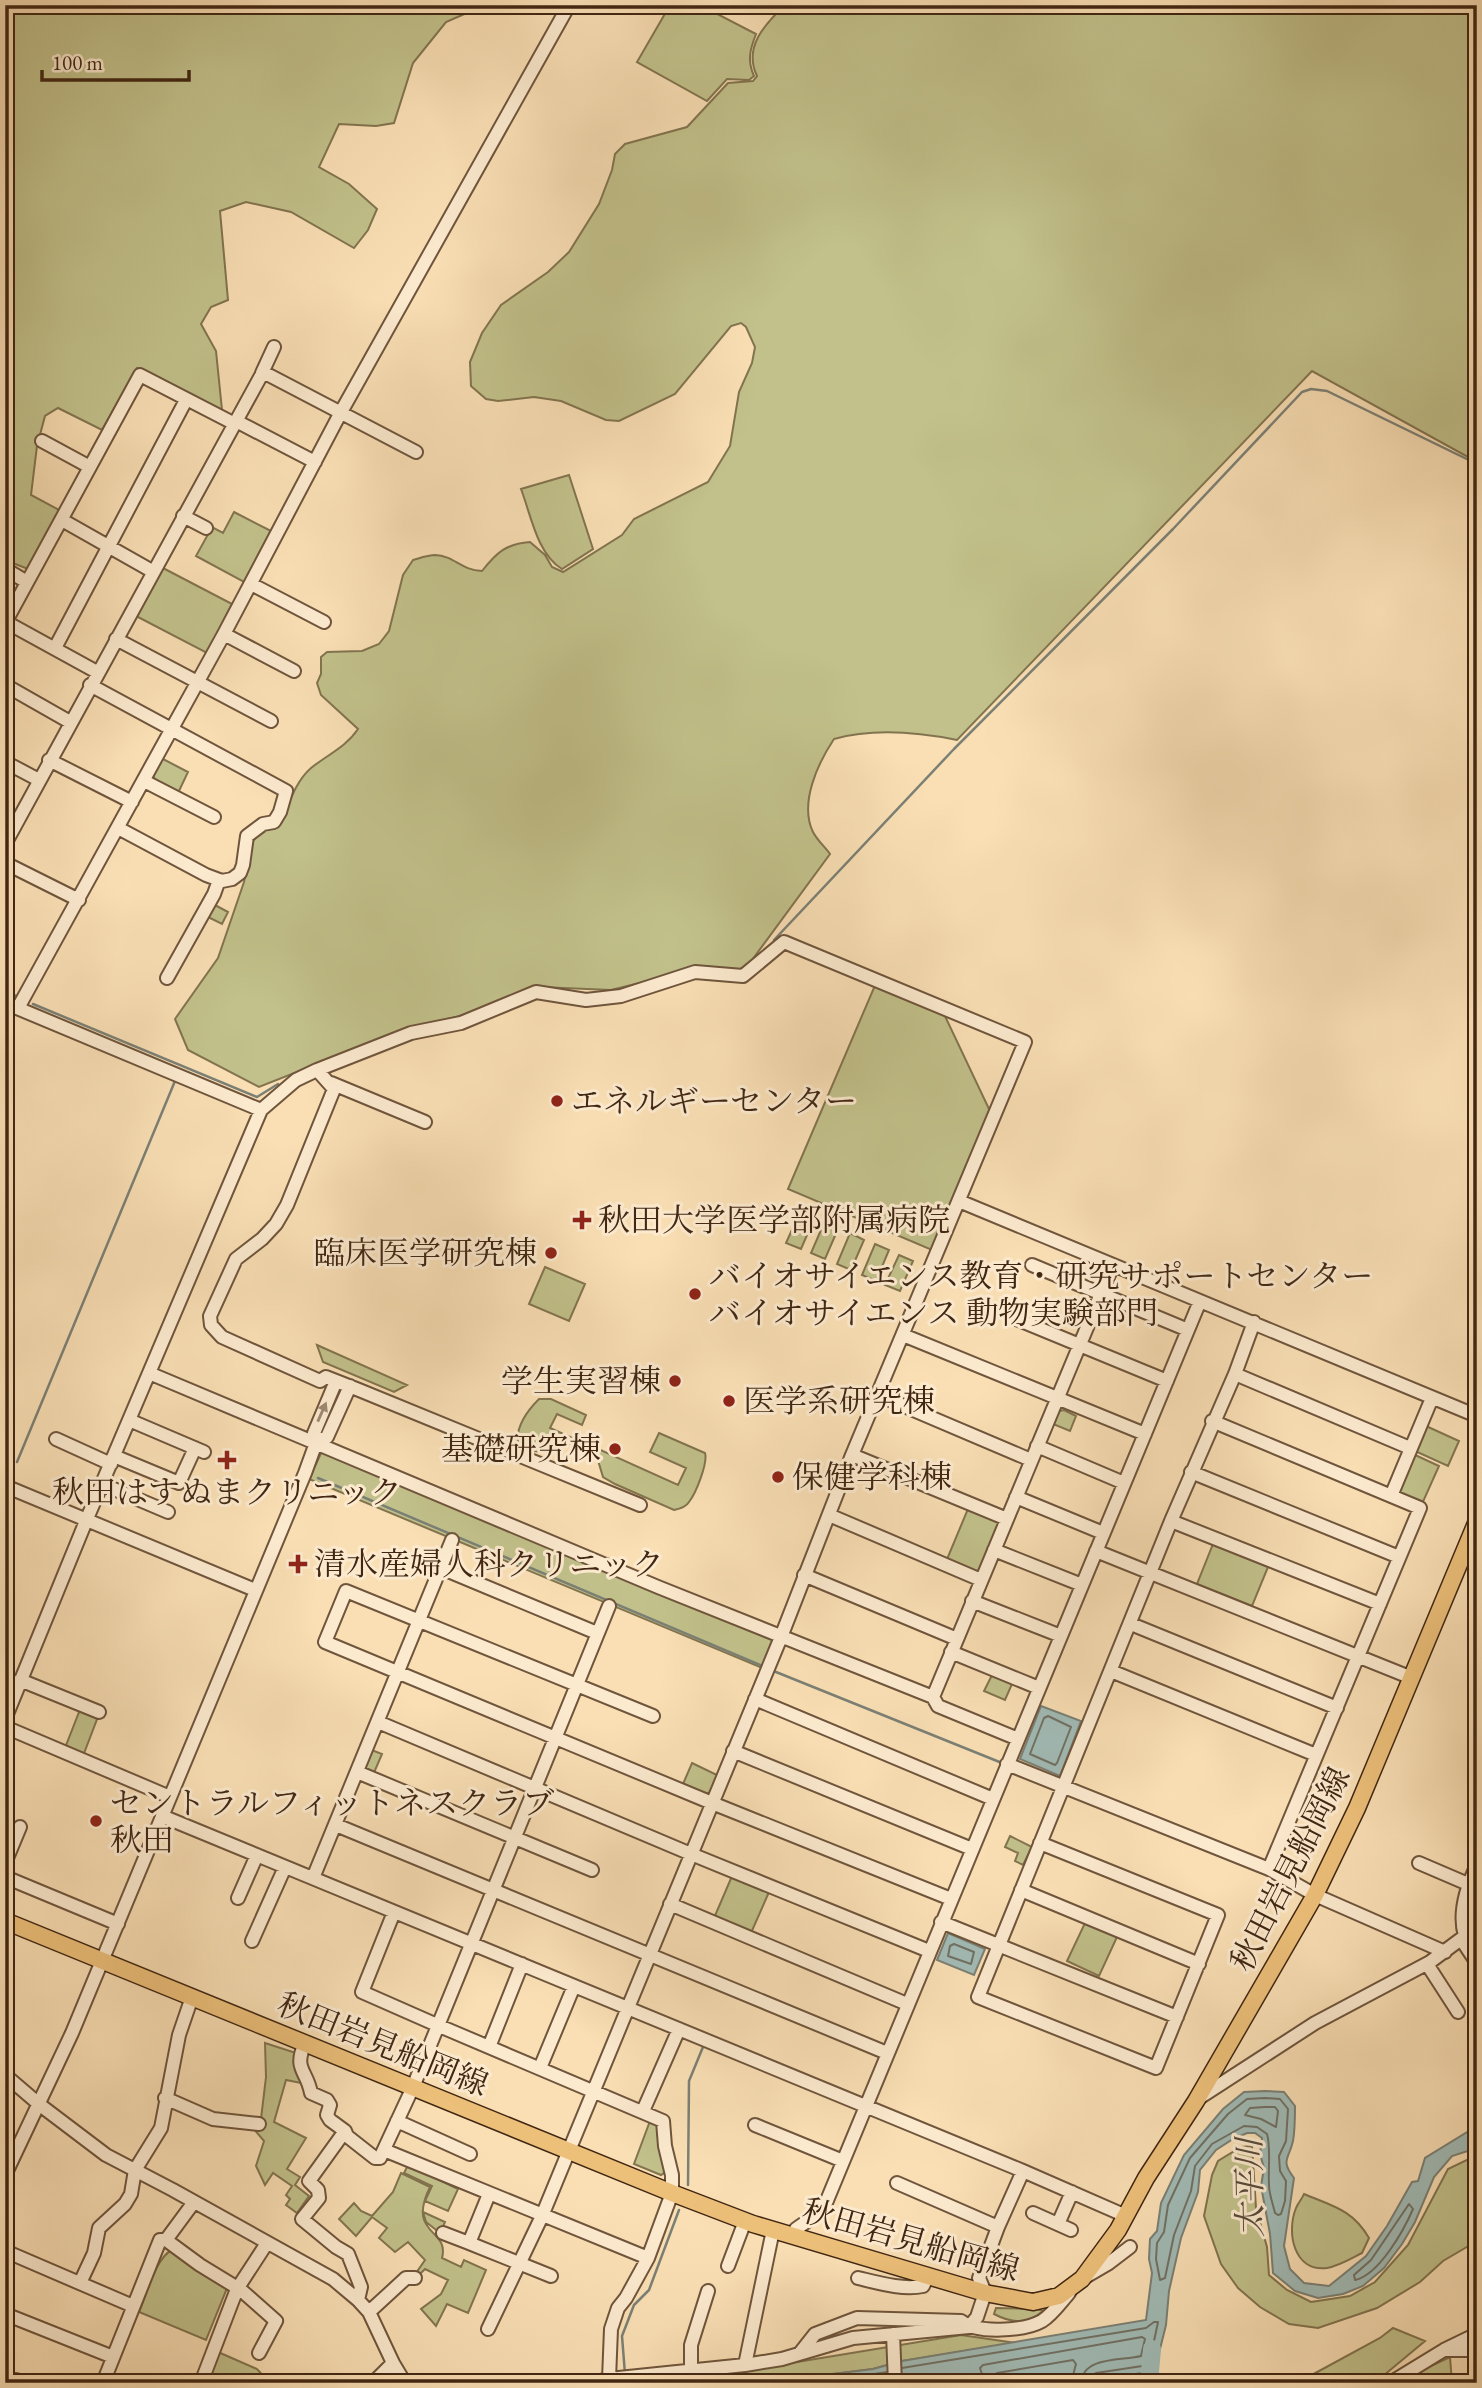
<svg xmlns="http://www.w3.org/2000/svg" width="1482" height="2388" font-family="'EB Garamond','Noto Serif JP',serif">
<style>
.green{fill:#c2c18b;stroke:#82744f;stroke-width:2}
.water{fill:#a1bbb6;stroke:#7b8075;stroke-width:2}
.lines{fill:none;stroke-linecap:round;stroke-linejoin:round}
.shore{stroke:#717164;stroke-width:2}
.stream{stroke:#7b8075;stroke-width:2.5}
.river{stroke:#a1bbb6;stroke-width:18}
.minor-casing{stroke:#6f553c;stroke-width:16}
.major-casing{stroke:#412713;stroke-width:19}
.minor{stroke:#fceacf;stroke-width:12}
.major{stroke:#edc07a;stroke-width:16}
.oneway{fill:#9e8871}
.poi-dot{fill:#8f2418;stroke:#fceacf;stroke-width:2.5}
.labels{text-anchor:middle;stroke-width:6;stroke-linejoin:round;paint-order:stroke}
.poi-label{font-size:32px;fill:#412713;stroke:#fceacf;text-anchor:start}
.street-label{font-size:32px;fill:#412713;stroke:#fceacf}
.water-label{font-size:33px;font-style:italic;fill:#594c3c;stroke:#fceacf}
</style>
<rect width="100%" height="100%" fill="#fadfb5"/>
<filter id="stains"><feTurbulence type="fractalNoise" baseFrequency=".00286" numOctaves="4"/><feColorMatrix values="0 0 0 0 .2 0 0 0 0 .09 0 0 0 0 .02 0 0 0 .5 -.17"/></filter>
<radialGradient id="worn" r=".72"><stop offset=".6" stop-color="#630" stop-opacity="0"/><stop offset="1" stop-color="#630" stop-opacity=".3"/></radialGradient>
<path class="green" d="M 5,5 L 469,5 L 469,12 L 446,22 L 413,63 L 394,123 L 376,126 L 339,124 L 319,167 L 349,184 L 377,209 L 368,230 L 354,248 L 291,212 L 246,202 L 220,211 L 228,300 L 211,307 L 201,324 L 216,351 L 222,410 L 137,368 L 102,430 L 58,408 L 45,416 L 37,446 L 31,495 L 61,511 L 28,569 L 5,560 Z
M 670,5 L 700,5 L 756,34 C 750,49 747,61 754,76 L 749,80 L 727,79 L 707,101 L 637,62 Z
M 785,5 L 1477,5 L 1477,462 L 1312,371 L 957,740 C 917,732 873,728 834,739 C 818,763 799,803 813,832 C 817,840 825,847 830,854 L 744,971 L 680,973 L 611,990 L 540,987 L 467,1014 L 421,1026 L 350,1051 L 259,1087 L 188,1050 L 175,1019 L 218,958 L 244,882 L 253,841 L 263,829 L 281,822 C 289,804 295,782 311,768 C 327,755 346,747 358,729 L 321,695 L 317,683 L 321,674 L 321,657 L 327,652 L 362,651 L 379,644 L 389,631 L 403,575 L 413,560 C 420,558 428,555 435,555 C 455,556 460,570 482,571 C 497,552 506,544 530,542 L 545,555 L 552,567 L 563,572 L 622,535 L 634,519 L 708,482 L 730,446 L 739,392 L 752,363 L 755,347 L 746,327 L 741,323 L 731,326 L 675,394 L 619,421 L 606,420 L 561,401 L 534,397 L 498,401 L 486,399 L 471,386 L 470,362 L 482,333 L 501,305 L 548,272 L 569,252 L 599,204 L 612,170 L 615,154 L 625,144 L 687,127 L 728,83 L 753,81 L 757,76 C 743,47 765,24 785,5 Z
M 569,475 L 593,549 L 562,569 C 537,554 531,515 521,489 Z
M 234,512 L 271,531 L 244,582 L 196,556 L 212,527 L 223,533 Z
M 161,567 L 232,604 L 207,653 L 136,616 Z
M 161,758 L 188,772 L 178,793 L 155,780 L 153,774 Z
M 213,904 L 228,912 L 222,924 L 206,916 Z
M 876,983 L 944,1014 L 990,1111 L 932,1250 L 788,1189 Z
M 800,1212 L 814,1219 L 801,1249 L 786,1243 Z
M 824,1223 L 838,1229 L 825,1259 L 811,1253 Z
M 850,1233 L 864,1240 L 851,1270 L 837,1264 Z
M 875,1244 L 889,1250 L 876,1281 L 862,1275 Z
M 899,1255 L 913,1261 L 900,1291 L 885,1285 Z
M 545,1267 L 585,1284 L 569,1321 L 529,1304 Z
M 317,1345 L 407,1385 L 394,1392 L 323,1362 Z
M 539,1399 L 551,1399 L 586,1415 L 582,1425 L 557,1414 L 550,1428 L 579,1441 C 555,1447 540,1459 518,1445 C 515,1428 527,1411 539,1399 Z
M 1064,1410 L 1076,1416 L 1070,1431 L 1053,1424 L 1059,1411 Z
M 1426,1426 L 1459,1441 L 1448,1466 L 1415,1451 Z
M 659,1433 L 705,1453 C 708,1463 696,1493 689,1502 C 686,1507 679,1509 674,1510 L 615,1484 L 603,1477 L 594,1447 L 678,1485 L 686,1468 L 650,1452 Z
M 323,1449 L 781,1637 L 767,1670 L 309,1479 Z
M 1413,1454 L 1439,1466 L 1422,1504 L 1402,1495 L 1398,1489 Z
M 970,1504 L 1007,1519 L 981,1580 L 945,1564 Z
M 1213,1544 L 1268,1567 L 1252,1606 L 1197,1584 Z
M 992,1675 L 1012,1684 L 1005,1700 L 984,1691 Z
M 81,1707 L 99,1714 L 83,1756 L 65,1748 Z
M 369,1749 L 382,1754 L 373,1775 L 361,1770 Z
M 692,1763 L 719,1776 L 712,1792 L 705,1794 L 683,1784 Z
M 1010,1836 L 1032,1847 L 1023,1865 L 1015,1861 L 1018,1853 L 1005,1847 Z
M 732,1876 L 769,1892 L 751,1933 L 714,1918 Z
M 1085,1923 L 1117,1937 L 1099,1976 L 1067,1961 Z
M 265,2043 L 296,2053 L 301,2083 L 286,2080 L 274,2122 L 306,2138 L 287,2169 L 300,2177 L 295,2185 L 309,2196 L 297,2213 L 286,2205 L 290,2199 L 286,2195 L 292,2186 L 273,2173 L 265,2185 L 256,2166 L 264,2141 L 252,2127 L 260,2127 L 266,2077 Z
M 650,2121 L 658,2126 L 667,2171 L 661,2175 L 634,2164 Z
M 1252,2146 L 1256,2208 L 1267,2247 L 1269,2275 L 1287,2290 L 1311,2302 L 1350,2296 L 1375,2282 L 1408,2245 L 1448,2169 L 1477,2155 L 1477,2241 L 1443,2261 L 1420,2282 L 1377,2308 L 1318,2328 L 1289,2324 L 1260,2307 L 1238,2288 L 1221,2264 L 1204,2216 L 1212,2175 L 1218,2161 L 1241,2147 Z
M 408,2165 L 458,2189 L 448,2211 L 425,2201 L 432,2186 L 404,2173 Z
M 401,2173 L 430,2187 C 406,2236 450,2228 442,2258 L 461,2267 L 464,2260 L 486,2270 L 468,2313 L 447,2304 L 436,2326 L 421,2309 L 441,2294 L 448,2280 L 425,2269 L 419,2275 L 416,2273 L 425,2260 L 408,2242 L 395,2252 L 379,2238 L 387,2228 L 372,2217 L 356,2236 L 339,2219 L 354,2203 L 361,2211 L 372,2216 L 393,2192 Z
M 1304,2194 C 1333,2206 1353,2210 1369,2238 L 1362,2253 C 1352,2258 1339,2266 1327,2268 C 1294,2272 1286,2233 1296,2208 C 1298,2203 1302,2199 1304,2194 Z
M 423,2212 L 445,2222 L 440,2233 L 426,2222 Z
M 172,2250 L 227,2288 L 206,2340 L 139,2312 C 146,2296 156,2257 172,2250 Z
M 996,2308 L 1038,2309 L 1043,2311 C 1027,2325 1011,2323 994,2314 Z
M 1393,2328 L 1425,2341 L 1383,2376 L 1370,2383 L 1297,2383 L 1380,2338 Z
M 961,2335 L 1016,2343 L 902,2361 L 873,2369 L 761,2383 L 643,2383 L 797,2362 Z
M 218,2352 L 257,2369 L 270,2383 L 207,2383 Z
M 1450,2357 L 1452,2383 L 1403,2383 L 1416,2373 Z"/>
<path class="water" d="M 1041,1706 L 1081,1721 L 1060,1776 L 1020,1759 Z
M 948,1933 L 985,1949 L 974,1975 L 937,1960 Z
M 1265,2091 L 1284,2092 L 1295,2106 C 1295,2117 1295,2130 1293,2141 C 1289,2159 1280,2160 1294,2178 L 1284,2246 L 1290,2269 L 1304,2283 L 1329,2286 L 1366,2256 L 1387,2226 L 1412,2182 L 1418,2181 L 1425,2158 L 1477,2126 L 1477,2148 L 1452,2156 L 1434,2177 L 1415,2222 L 1402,2244 L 1384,2268 L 1363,2286 L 1343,2294 L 1318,2298 L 1295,2291 L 1273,2273 L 1270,2234 L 1261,2186 L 1264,2168 L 1260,2154 L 1262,2138 L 1255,2133 L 1247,2133 L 1233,2139 L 1216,2150 L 1200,2170 L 1198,2192 L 1181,2238 L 1169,2291 L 1166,2325 L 1154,2373 L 1142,2373 L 1076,2383 L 988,2383 L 952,2377 L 923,2383 L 761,2383 L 873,2369 L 902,2361 L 1146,2320 L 1152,2273 L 1149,2259 L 1150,2239 L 1157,2231 L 1161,2203 L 1184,2155 L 1223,2109 L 1244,2092 Z"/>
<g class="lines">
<path class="shore" d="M 1048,1716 L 1071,1727 L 1057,1763 L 1055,1765 L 1030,1754 L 1044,1718 Z
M 954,1944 L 974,1952 L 971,1964 L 948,1956 L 950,1946 Z
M 1265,2098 L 1280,2099 L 1288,2109 L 1286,2141 L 1279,2156 L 1280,2171 L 1286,2181 L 1285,2201 L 1281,2214 L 1278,2215 L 1275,2213 C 1273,2204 1269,2194 1269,2185 C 1268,2170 1271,2147 1267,2134 L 1257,2127 L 1244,2126 L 1212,2144 L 1195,2166 L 1191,2191 L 1174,2235 L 1165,2278 L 1160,2280 L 1156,2259 L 1157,2243 L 1164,2232 L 1168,2205 L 1190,2158 L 1228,2114 L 1247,2099 Z
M 1265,2107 L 1275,2107 L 1278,2111 L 1276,2127 L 1261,2119 L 1245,2115 L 1250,2108 Z
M 1409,2204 L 1413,2209 C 1404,2230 1379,2275 1355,2280 L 1354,2275 L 1371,2260 Z
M 902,2368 L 1146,2328 L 1154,2322 L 1158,2322 L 1149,2365 L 1096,2373 L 1091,2376 L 1090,2383
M 817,2383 L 887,2372
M 985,2383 L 980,2368 L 983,2365 L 1142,2337 L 1145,2339 L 1141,2356 C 1122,2361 1083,2356 1081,2383
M 995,2383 L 995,2375 L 997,2373 L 1073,2360 L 1076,2364 L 1071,2383"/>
<path class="stream" d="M 774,940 L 954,749 L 1173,529 L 1302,392 L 1311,389 L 1327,391 L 1477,464
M 5,991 L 16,996
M 33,1004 L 257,1097 L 278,1084
M 17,1462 L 175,1081
M 318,1478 L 765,1667
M 776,1672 L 1002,1763
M 688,2185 L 689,2081 L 703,2047
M 625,2374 L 622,2336 L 634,2305 L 649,2290 L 679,2210"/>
<path class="river" d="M 1149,2383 L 1152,2349"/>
<g class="minor-casing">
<path id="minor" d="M 262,373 L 274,347
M 236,421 L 315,462
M 42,441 L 90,467
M 183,516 L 206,528
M 62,520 L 152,571
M 5,569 L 27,582
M 251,584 L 324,622
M 6,622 L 97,672
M 5,623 L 140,375 L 235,424
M 224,634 L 294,671
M 116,639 L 271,721
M 55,648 L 186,400
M 5,685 L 70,722
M 90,685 L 286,791 L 280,812 L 274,822 L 263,824 L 247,836 L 243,865 L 240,873 L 232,879 L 222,881 L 206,875 L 118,828
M 49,760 L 132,802
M 5,762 L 39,780
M 144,781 L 214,817
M 5,844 L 263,372 L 416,452
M 5,863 L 79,900
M 167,978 L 214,894 L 219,880
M 5,1003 L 261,1110
M 18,1008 L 224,634 L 341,412 L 569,5
M 317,1070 L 334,1089 L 287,1205 L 276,1224 L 262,1239 L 236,1259 L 210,1316 L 211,1325 L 222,1337 L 320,1381 L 326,1377 L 359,1390 L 640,1505
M 331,1083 L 425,1122
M 959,1201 L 1477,1416
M 1032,1265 L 1188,1330
M 1009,1316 L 1167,1381
M 903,1335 L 1145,1434
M 149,1373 L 658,1587 L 933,1697 L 1113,1265
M 1235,1374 L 1410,1448
M 878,1395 L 1031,1460
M 129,1420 L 204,1452
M 1212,1421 L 1420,1508 L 1269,1869
M 56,1439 L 111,1464
M 317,1440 L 327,1437 L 350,1386
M 1037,1446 L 1124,1483
M 852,1455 L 1007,1519
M 114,1456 L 179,1483 L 195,1448
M 1191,1472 L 1399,1557
M 102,1484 L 168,1512
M 5,1486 L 255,1590
M 1391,1496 L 1432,1398
M 1016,1497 L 1103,1533
M 829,1515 L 981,1580
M 1171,1521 L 1380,1604
M 994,1550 L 1082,1585
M 1096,1551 L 1412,1678
M 441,1568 L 597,1633
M 804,1575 L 957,1639
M 972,1601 L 1061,1636
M 1131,1624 L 1337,1708
M 951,1652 L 1039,1688
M 1111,1671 L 1316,1755
M 20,1680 L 99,1712
M 933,1697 L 938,1706 L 1018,1739
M 755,1699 L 993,1799
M 653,1716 L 346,1591 L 325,1642 L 712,1803 L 951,1899
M 5,1719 L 86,1521 L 261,1110 L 296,1080 L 317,1070 L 411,1033 L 461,1023 L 536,992 L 586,1000 L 621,996 L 695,972 L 743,976 L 784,942 L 1025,1042 L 852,1455 L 781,1637 L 542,2216 L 488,2329
M 378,1722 L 691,1854 L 929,1951
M 5,1727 L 170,1797
M 733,1751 L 972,1849
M 1007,1764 L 1269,1869 L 1315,1895 L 1445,1952
M 357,1772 L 592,1870
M 162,1816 L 1023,2171 L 1126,2216
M 336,1825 L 887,2053
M 1040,1843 L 1218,1915 L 1156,2068 L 978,1997 L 1171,1521 L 1235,1374 L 1254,1322
M 5,1863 L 20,1827
M 1419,1863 L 1468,1884
M 5,1877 L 118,1924
M 313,1878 L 452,1540
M 1021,1890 L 1199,1964
M 238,1898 L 257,1855
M 670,1904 L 907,2004
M 394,1912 L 362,1992 L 437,2025 L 663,2121 L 665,2146 L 672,2175 L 672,2193 L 648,2258 L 626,2298 L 618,2308 L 611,2329 L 609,2379
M 941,1922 L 1177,2017
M 1465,1936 C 1458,1913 1467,1886 1477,1865
M 1461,1939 L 1477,1963
M 252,1941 L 285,1867
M 1427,1964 L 1458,2012
M 305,2043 C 293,2070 307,2070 311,2093 L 327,2100 L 330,2105 L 327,2115 L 330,2120 L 345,2131 L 309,2181 L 318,2190 L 319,2198 L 302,2219 L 336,2247 L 348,2254 L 361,2287 L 358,2300
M 489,2047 L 522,1964
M 540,2068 L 574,1986
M 5,2075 L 40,2105 L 106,2155 L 173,2190 L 333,2279 L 358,2300 L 369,2312 L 393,2363 L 405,2383
M 165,2098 L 213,2119 L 259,2124
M 1196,2100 L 1315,2023 L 1430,1962 L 1465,1936 L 1477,1931
M 643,2111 L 679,2029
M 397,2121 L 470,2154
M 755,2125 L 843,2161
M 345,2131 L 347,2136 L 375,2158 L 380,2158 L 413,2087 L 609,1606
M 384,2150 L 648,2258
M 5,2175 L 72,2033 L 305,1473 L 317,1440 L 314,1433 L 336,1381
M 897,2183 L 998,2227
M 489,2194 L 469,2243 L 551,2276
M 1033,2213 L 1071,2230
M 1058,2224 L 1072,2192
M 443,2233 L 469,2243
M 794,2237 L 796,2229 L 823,2210 L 1200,1301
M 166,2240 L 194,2202
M 5,2251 L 133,2306
M 728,2266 L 745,2221
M 1085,2277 L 1109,2263 L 1130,2247
M 858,2278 C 879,2283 902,2290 923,2286 L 928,2276
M 80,2283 L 94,2253 L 99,2228 L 125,2204 L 131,2194 L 135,2170 L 161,2128 L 179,2035 L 192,1997
M 369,2312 L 406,2278 L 415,2278
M 5,2314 L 113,2357
M 893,2334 L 895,2383
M 1448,2350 L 1470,2350 L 1477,2353
M 800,2353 L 815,2334 L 857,2318 L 961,2321 C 977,2334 1024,2331 1042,2321 C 1052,2315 1061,2302 1069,2293
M 745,2365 L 773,2230
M 691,2371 L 691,2345 L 708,2291
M 16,2380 L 24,2383
M 103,2383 L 160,2240 L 166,2240 L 200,2265 L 241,2290 L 276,2321 L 259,2353
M 201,2383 L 237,2289 L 267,2243
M 373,2383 L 393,2363
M 591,2383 L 609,2379 L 745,2365 L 782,2359 L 853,2338 L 969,2327 L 977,2317 L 985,2293 L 979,2278 L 998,2227 L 1023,2171
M 1390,2383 L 1444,2350 L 1477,2334"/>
</g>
<g class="major-casing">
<path id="major" d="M 5,1921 L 672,2193 L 753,2224 L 985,2293 L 1033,2302 L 1059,2296 L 1082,2279 L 1118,2230 L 1146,2178 L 1196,2101 L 1315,1895 L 1357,1808 L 1477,1521"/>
</g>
<use href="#minor" class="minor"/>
<use href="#major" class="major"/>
</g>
<defs><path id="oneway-solid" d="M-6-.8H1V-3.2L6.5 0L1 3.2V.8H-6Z" transform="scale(1.75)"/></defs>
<use class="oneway" href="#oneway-solid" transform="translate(322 1412) rotate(-66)"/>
<g class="poi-dot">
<circle cx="557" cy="1101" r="7"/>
<path d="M578.5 1209.5h7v7h7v7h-7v7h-7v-7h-7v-7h7z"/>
<circle cx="551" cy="1253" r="7"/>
<circle cx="695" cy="1294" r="7"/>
<circle cx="675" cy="1381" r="7"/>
<circle cx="729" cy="1401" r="7"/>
<circle cx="615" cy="1449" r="7"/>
<path d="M223.5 1449.5h7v7h7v7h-7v7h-7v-7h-7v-7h7z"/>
<circle cx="778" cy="1477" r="7"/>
<path d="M294.5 1553.5h7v7h7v7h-7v7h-7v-7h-7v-7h7z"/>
<circle cx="96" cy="1821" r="7"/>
</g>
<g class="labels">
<g class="poi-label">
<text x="571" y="1112">エネルギーセンター</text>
<text x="598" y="1231">秋田大学医学部附属病院</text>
<text x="537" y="1264" text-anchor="end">臨床医学研究棟</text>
<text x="709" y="1287">バイオサイエンス教育・研究サポートセンター<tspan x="709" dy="37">バイオサイエンス 動物実験部門</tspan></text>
<text x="661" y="1392" text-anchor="end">学生実習棟</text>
<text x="743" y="1412">医学系研究棟</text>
<text x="601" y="1460" text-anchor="end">基礎研究棟</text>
<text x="792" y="1488">保健学科棟</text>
<text x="227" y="1503" text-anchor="middle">秋田はすぬまクリニック</text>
<text x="314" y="1575">清水産婦人科クリニック</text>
<text x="110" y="1814">セントラルフィットネスクラブ<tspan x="110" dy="37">秋田</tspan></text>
</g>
<g class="street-label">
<text transform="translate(1290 1869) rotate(-63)" y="11">秋田岩見船岡線</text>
<text transform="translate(383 2044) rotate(22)" y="11">秋田岩見船岡線</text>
<text transform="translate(911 2240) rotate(16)" y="11">秋田岩見船岡線</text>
</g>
<g class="water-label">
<text transform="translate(1249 2188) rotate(-91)" y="12">太平川</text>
</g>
</g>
<rect width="1482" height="2388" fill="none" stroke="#fadfb5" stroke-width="28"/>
<rect x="7" y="7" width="1468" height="2374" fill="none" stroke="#412713" stroke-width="3.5"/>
<rect x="14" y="14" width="1454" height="2360" fill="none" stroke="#412713" stroke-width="2"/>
<path d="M42 70v10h147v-10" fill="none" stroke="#412713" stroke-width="3.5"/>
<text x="52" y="70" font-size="21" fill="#412713" stroke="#fceacf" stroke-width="5" paint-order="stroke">100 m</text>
<rect width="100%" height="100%" filter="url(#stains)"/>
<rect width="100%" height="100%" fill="url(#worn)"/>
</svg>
